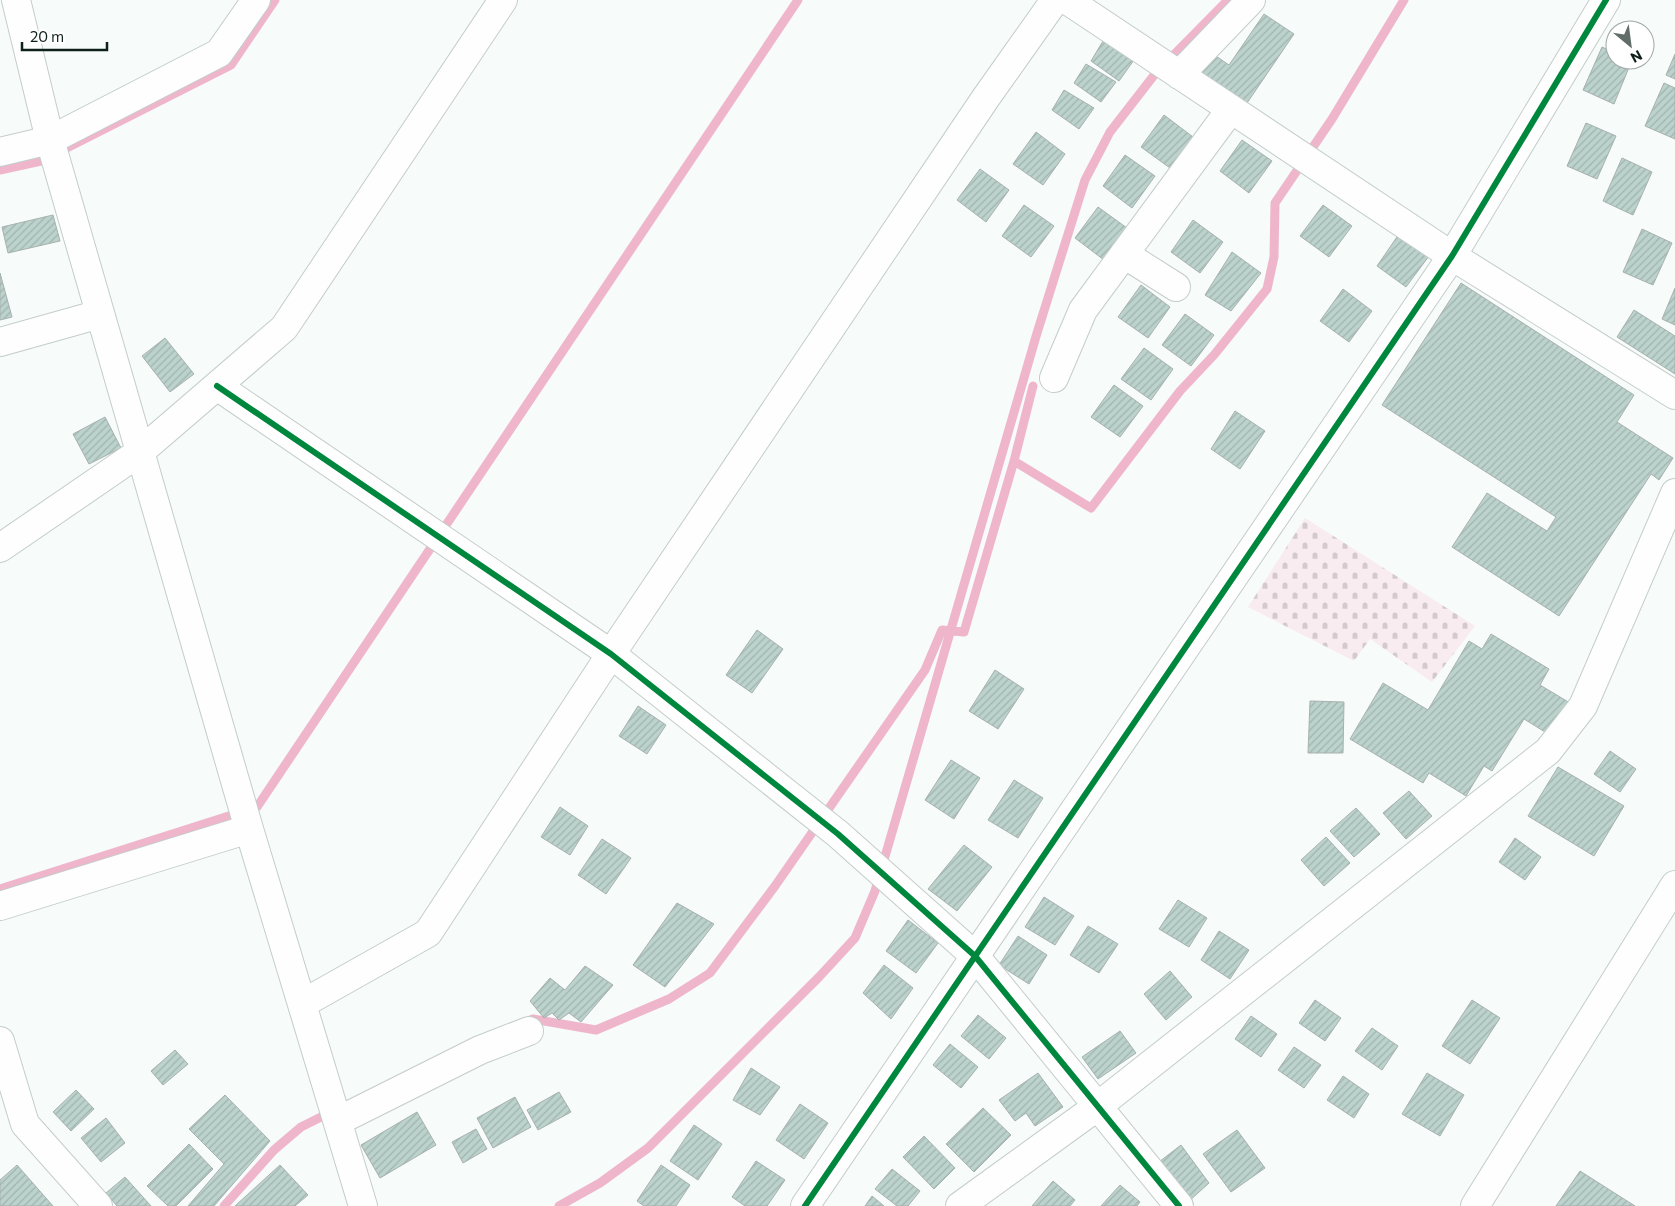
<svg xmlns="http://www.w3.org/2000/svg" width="1675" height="1206" font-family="Commissioner,sans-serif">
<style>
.cemetery{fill:url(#cemetery-stones)}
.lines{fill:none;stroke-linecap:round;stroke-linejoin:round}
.stream{stroke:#efb6cb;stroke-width:9}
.building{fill:url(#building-hatch);stroke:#a7b1ae}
.street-casing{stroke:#c3cdca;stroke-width:30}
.secondary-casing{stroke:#c3cdca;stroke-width:30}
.street{stroke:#fefefe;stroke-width:28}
.secondary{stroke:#fefefe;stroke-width:28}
.cycleway-casing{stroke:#fff;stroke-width:9}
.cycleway{stroke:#00873e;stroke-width:6}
</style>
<defs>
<pattern id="cemetery-stones" width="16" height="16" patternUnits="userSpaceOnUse" patternTransform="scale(1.25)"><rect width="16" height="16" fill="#f9ecf0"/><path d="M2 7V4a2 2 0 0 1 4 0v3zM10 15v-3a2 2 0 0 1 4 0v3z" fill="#d4cacd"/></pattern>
<pattern id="building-hatch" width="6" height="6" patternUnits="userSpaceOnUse" patternTransform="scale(1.25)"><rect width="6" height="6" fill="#bcd2cc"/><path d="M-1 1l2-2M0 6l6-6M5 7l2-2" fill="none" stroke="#a0b4af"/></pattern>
</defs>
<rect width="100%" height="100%" fill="#f7fbf9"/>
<path class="cemetery" d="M 1305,518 L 1475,626 L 1432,682 L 1370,639 L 1354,661 L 1248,607 Z"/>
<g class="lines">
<path class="stream" d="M 0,170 L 41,161 L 231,65 L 275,0
M 1033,386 L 1014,461 L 1091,508 L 1180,391 L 1214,355 L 1267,289 L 1274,257 L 1275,203 L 1332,119 L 1404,0
M 0,889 L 257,807 L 798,0
M 526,1022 L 533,1019 L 596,1030 L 669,999 L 710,973 L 775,886 L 925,670 L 942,630 L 964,632 L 1014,461
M 224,1206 L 274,1150 L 301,1127 L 331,1112
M 559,1206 L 600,1183 L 648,1148 L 819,977 L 855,938 L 875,891 L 1037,333 L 1085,180 L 1110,132 L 1155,74 L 1228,0"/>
</g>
<path class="building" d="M 1264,14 L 1294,34 L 1245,106 L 1199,75 L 1213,54 L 1229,65 Z
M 1103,41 L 1134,60 L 1119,81 L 1091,61 Z
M 1602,47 L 1615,53 L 1615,60 L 1632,60 L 1614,104 L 1583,90 Z
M 1675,54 L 1675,79 L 1666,75 Z
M 1086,64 L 1116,82 L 1101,102 L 1074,83 Z
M 1664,83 L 1675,88 L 1675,139 L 1645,126 Z
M 1064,90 L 1094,108 L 1079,129 L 1052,110 Z
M 1164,115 L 1193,137 L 1170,168 L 1141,147 Z
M 1586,123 L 1616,136 L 1597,179 L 1567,166 Z
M 1036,132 L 1065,154 L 1043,185 L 1013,164 Z
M 1242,140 L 1272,161 L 1249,193 L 1220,171 Z
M 1125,155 L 1155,176 L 1132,208 L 1103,186 Z
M 1622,158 L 1652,172 L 1633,215 L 1603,201 Z
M 980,169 L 1009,190 L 986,222 L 957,200 Z
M 1024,205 L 1054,226 L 1031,257 L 1002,236 Z
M 1323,205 L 1352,226 L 1329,257 L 1300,236 Z
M 1098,207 L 1127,228 L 1104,260 L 1075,238 Z
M 53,215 L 60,241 L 8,253 L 2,227 Z
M 1193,220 L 1223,242 L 1200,273 L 1171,252 Z
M 1642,229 L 1672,243 L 1653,285 L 1623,272 Z
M 1399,234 L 1429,256 L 1406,287 L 1377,266 Z
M 1232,252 L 1261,273 L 1231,311 L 1205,295 Z
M 0,273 L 12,317 L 0,320 Z
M 1461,283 L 1634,395 L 1617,422 L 1673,458 L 1659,480 L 1651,474 L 1559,616 L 1452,547 L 1487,493 L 1547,531 L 1556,517 L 1382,405 Z
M 1141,285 L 1170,307 L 1148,338 L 1118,317 Z
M 1675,288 L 1675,325 L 1662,319 Z
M 1343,289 L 1372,311 L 1349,342 L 1320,321 Z
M 1634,310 L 1675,336 L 1675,374 L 1617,337 Z
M 1185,314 L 1214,335 L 1191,366 L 1162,345 Z
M 165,338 L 194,374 L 170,392 L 142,356 Z
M 1144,348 L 1173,369 L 1151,400 L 1121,379 Z
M 1114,385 L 1143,406 L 1120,437 L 1091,417 Z
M 1235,411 L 1265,431 L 1240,469 L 1211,449 Z
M 105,417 L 121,448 L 89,464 L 73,434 Z
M 757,630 L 783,649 L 752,693 L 726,675 Z
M 1491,634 L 1549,669 L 1540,685 L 1570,703 L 1550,735 L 1524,719 L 1492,771 L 1484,766 L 1466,796 L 1429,773 L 1423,783 L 1350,739 L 1383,683 L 1428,710 L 1469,641 L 1482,649 Z
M 995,670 L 1024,689 L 998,729 L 969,711 Z
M 1310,701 L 1344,702 L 1343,753 L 1308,753 Z
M 638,706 L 666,725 L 647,754 L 619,736 Z
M 1610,751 L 1636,769 L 1620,792 L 1594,774 Z
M 951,760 L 980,778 L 954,819 L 925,800 Z
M 1558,767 L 1624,806 L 1594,856 L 1528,816 Z
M 1014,780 L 1043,798 L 1018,838 L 988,820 Z
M 1409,791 L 1432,816 L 1406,839 L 1383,813 Z
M 560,807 L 588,826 L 570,855 L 541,837 Z
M 1356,808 L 1380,834 L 1354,857 L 1330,831 Z
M 1326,837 L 1350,863 L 1324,886 L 1301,860 Z
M 1515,838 L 1541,857 L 1525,880 L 1499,862 Z
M 602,839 L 631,858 L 606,894 L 578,875 Z
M 964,845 L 992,867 L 957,911 L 928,889 Z
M 1044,897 L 1074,916 L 1055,945 L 1025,927 Z
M 1178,900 L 1207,918 L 1189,947 L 1159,929 Z
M 677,903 L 714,924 L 665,987 L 633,965 Z
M 908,920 L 938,943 L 916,973 L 886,951 Z
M 1088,926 L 1118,944 L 1099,973 L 1070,955 Z
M 1219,931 L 1249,950 L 1230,979 L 1201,960 Z
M 1018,936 L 1047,955 L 1029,984 L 999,965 Z
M 884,965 L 913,988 L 891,1019 L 863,993 Z
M 585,966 L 613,985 L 581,1022 L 569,1013 L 559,1020 L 552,1013 L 544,1018 L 530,1001 L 550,978 L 565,990 Z
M 1170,971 L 1192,997 L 1166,1020 L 1144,994 Z
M 1315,1000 L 1341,1018 L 1325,1041 L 1299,1023 Z
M 1472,1000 L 1500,1018 L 1470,1064 L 1442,1046 Z
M 978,1015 L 1006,1038 L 989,1059 L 961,1036 Z
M 1251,1016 L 1277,1034 L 1261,1057 L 1235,1039 Z
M 1372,1028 L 1398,1046 L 1382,1070 L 1355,1051 Z
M 1120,1031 L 1136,1053 L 1098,1079 L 1082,1057 Z
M 950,1044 L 978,1067 L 961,1088 L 933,1065 Z
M 1294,1047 L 1321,1065 L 1304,1088 L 1278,1070 Z
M 175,1050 L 188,1064 L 163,1085 L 151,1071 Z
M 751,1068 L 780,1087 L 760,1115 L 733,1100 Z
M 1038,1073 L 1063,1107 L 1035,1126 L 1026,1113 L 1015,1121 L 999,1100 Z
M 1427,1073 L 1464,1095 L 1440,1136 L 1402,1114 Z
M 1343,1076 L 1369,1094 L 1354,1118 L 1327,1100 Z
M 76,1090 L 94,1109 L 71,1131 L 53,1112 Z
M 559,1092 L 571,1112 L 538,1130 L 527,1110 Z
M 225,1095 L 270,1141 L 214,1206 L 188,1206 L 224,1164 L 189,1129 Z
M 515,1097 L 531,1127 L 493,1148 L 477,1118 Z
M 800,1104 L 828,1123 L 804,1159 L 776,1140 Z
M 983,1108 L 1011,1135 L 974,1172 L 946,1144 Z
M 417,1112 L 436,1145 L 380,1178 L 361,1145 Z
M 106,1118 L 125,1143 L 101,1162 L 81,1138 Z
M 694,1125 L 722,1144 L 698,1180 L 670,1161 Z
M 476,1129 L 487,1149 L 463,1163 L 452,1142 Z
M 1237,1130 L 1265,1168 L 1231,1192 L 1203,1154 Z
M 924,1136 L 955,1168 L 934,1189 L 903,1157 Z
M 189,1144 L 213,1169 L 176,1206 L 168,1206 L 147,1186 Z
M 1181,1145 L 1209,1183 L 1188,1202 L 1159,1162 Z
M 756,1161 L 785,1180 L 767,1206 L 745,1206 L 732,1197 Z
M 17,1165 L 53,1206 L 0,1206 L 0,1180 Z
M 280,1165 L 308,1195 L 295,1206 L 235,1206 Z
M 661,1165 L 690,1185 L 676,1206 L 644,1206 L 637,1201 Z
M 892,1169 L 920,1191 L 908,1206 L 897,1206 L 875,1189 Z
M 1580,1171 L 1635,1206 L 1556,1206 Z
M 125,1177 L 151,1206 L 117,1206 L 106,1193 Z
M 1053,1181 L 1075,1200 L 1070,1206 L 1032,1206 Z
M 1120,1185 L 1140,1202 L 1137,1206 L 1101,1206 Z
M 872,1196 L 884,1206 L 865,1206 Z"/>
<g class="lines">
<g class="street-casing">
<path id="street" d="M 16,0 L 50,140 L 249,829 L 363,1206
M 1067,0 L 1452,256 L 1675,395
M 1179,75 L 1251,0
M 0,152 L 50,140 L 219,53 L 256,0
M 1124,254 L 1176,287
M 0,342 L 100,314
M 1054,378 L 1083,310 L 1231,109
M 217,386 L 611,654 L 838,834 L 975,956 L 1179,1206
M 0,548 L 140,452 L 284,328 L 503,0
M 0,906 L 249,829
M 302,1004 L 428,933 L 611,654 L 985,99 L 1055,0
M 0,1041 L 25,1124 L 98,1206
M 338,1121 L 480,1050 L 529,1031
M 805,1206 L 1452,256 L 1606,0
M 960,1206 L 1098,1106 L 1548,751 L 1583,706 L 1675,493"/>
</g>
<g class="secondary-casing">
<path id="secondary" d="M 1475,1206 L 1675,885"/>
</g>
<use href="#street" class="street"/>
<use href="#secondary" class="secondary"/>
<g class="cycleway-casing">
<path id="cycleway" d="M 217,386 L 611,654 L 838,834 L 975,956 L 1179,1206
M 805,1206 L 1452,256 L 1606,0"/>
</g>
<use href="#cycleway" class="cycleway"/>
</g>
<g transform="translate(1630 45) rotate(151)"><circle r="24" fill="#ffffff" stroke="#9fa6a4"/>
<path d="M0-4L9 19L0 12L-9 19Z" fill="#606d69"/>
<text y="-8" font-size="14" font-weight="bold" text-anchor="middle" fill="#0f201b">N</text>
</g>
<path d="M22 42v8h85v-8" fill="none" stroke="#0f201b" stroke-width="2.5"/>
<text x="30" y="42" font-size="15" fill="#0f201b" stroke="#ffffff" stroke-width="4" paint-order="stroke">20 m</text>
</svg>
